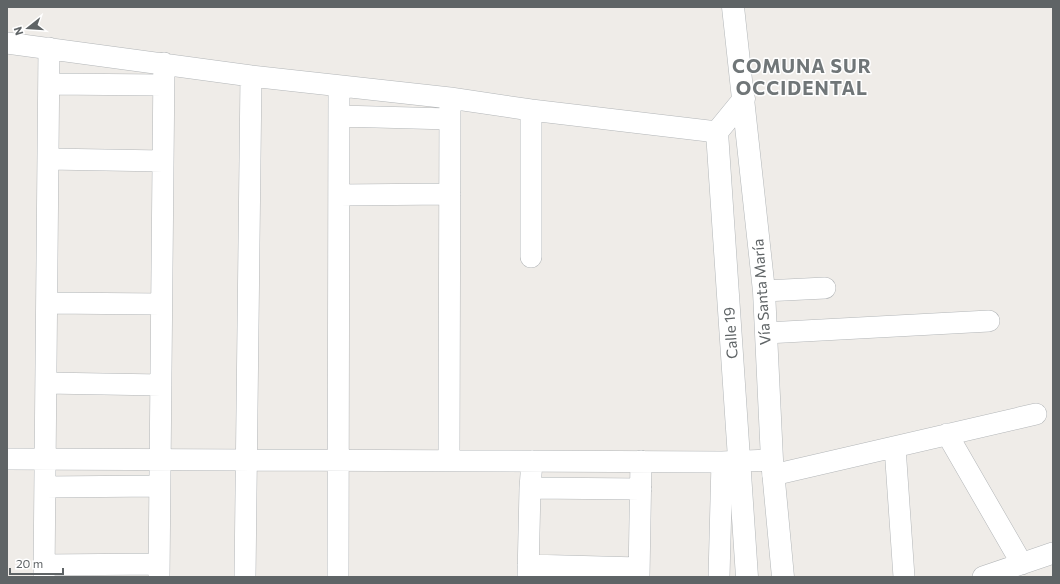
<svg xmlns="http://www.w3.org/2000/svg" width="1060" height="584" font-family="Commissioner,sans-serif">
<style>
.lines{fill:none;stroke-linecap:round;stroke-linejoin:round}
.minor-casing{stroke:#b3b6b8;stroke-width:22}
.secondary-casing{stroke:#b2b6b8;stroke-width:23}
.minor{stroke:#fff;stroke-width:21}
.secondary{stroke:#fff;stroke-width:22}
.labels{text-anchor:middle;stroke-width:3;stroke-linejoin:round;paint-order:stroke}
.street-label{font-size:15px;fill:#5f6466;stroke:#fff}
.district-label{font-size:19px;font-weight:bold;letter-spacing:1px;fill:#707678;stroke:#fff}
</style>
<rect width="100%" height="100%" fill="#efece8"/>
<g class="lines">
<g class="minor-casing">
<path id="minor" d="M 7,43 L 251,76 L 450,98 L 531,110 L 717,132
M 49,84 L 163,85
M 531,110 L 531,257
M 339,116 L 450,119
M 48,159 L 163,161
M 339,195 L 450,194
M 764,291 L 825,288
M 47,303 L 161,304
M 766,333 L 989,321
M 46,383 L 161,385
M 947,434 L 1022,564
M 895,447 L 904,577
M 7,459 L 722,462 L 772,460
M 449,461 L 450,98
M 773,475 L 1036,414
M 45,487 L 160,486
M 530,488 L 641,489
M 44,565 L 159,564
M 528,565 L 639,568
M 44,577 L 49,48
M 159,577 L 164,63
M 245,577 L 251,76
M 338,577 L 339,86
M 528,577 L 530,488 L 532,461
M 639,577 L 641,461
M 719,577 L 722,462
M 983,577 L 1053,553"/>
</g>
<g class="secondary-casing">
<path id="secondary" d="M 733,7 L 764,291 L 772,460 L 783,577
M 744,99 L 717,132 L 747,577"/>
</g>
<use href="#minor" class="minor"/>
<use href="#secondary" class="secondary"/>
</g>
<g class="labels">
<g class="street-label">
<text transform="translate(762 292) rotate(-94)" y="5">Vía Santa María</text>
<text transform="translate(731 333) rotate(-94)" y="5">Calle 19</text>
</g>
<g class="district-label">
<text x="802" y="73">COMUNA SUR<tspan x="802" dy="22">OCCIDENTAL</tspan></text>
</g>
</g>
<rect width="1060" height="584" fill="none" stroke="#5f6466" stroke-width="16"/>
<g transform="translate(28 28) rotate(253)" stroke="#ffffff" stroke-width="3" paint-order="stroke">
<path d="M0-3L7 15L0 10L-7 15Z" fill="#5f6466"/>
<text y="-6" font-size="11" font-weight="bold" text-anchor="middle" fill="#5f6466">N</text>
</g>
<path d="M10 568v6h53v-6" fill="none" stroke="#5f6466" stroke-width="2"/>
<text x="16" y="568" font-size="12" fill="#5f6466" stroke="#ffffff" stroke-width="3" paint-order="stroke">20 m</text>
</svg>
